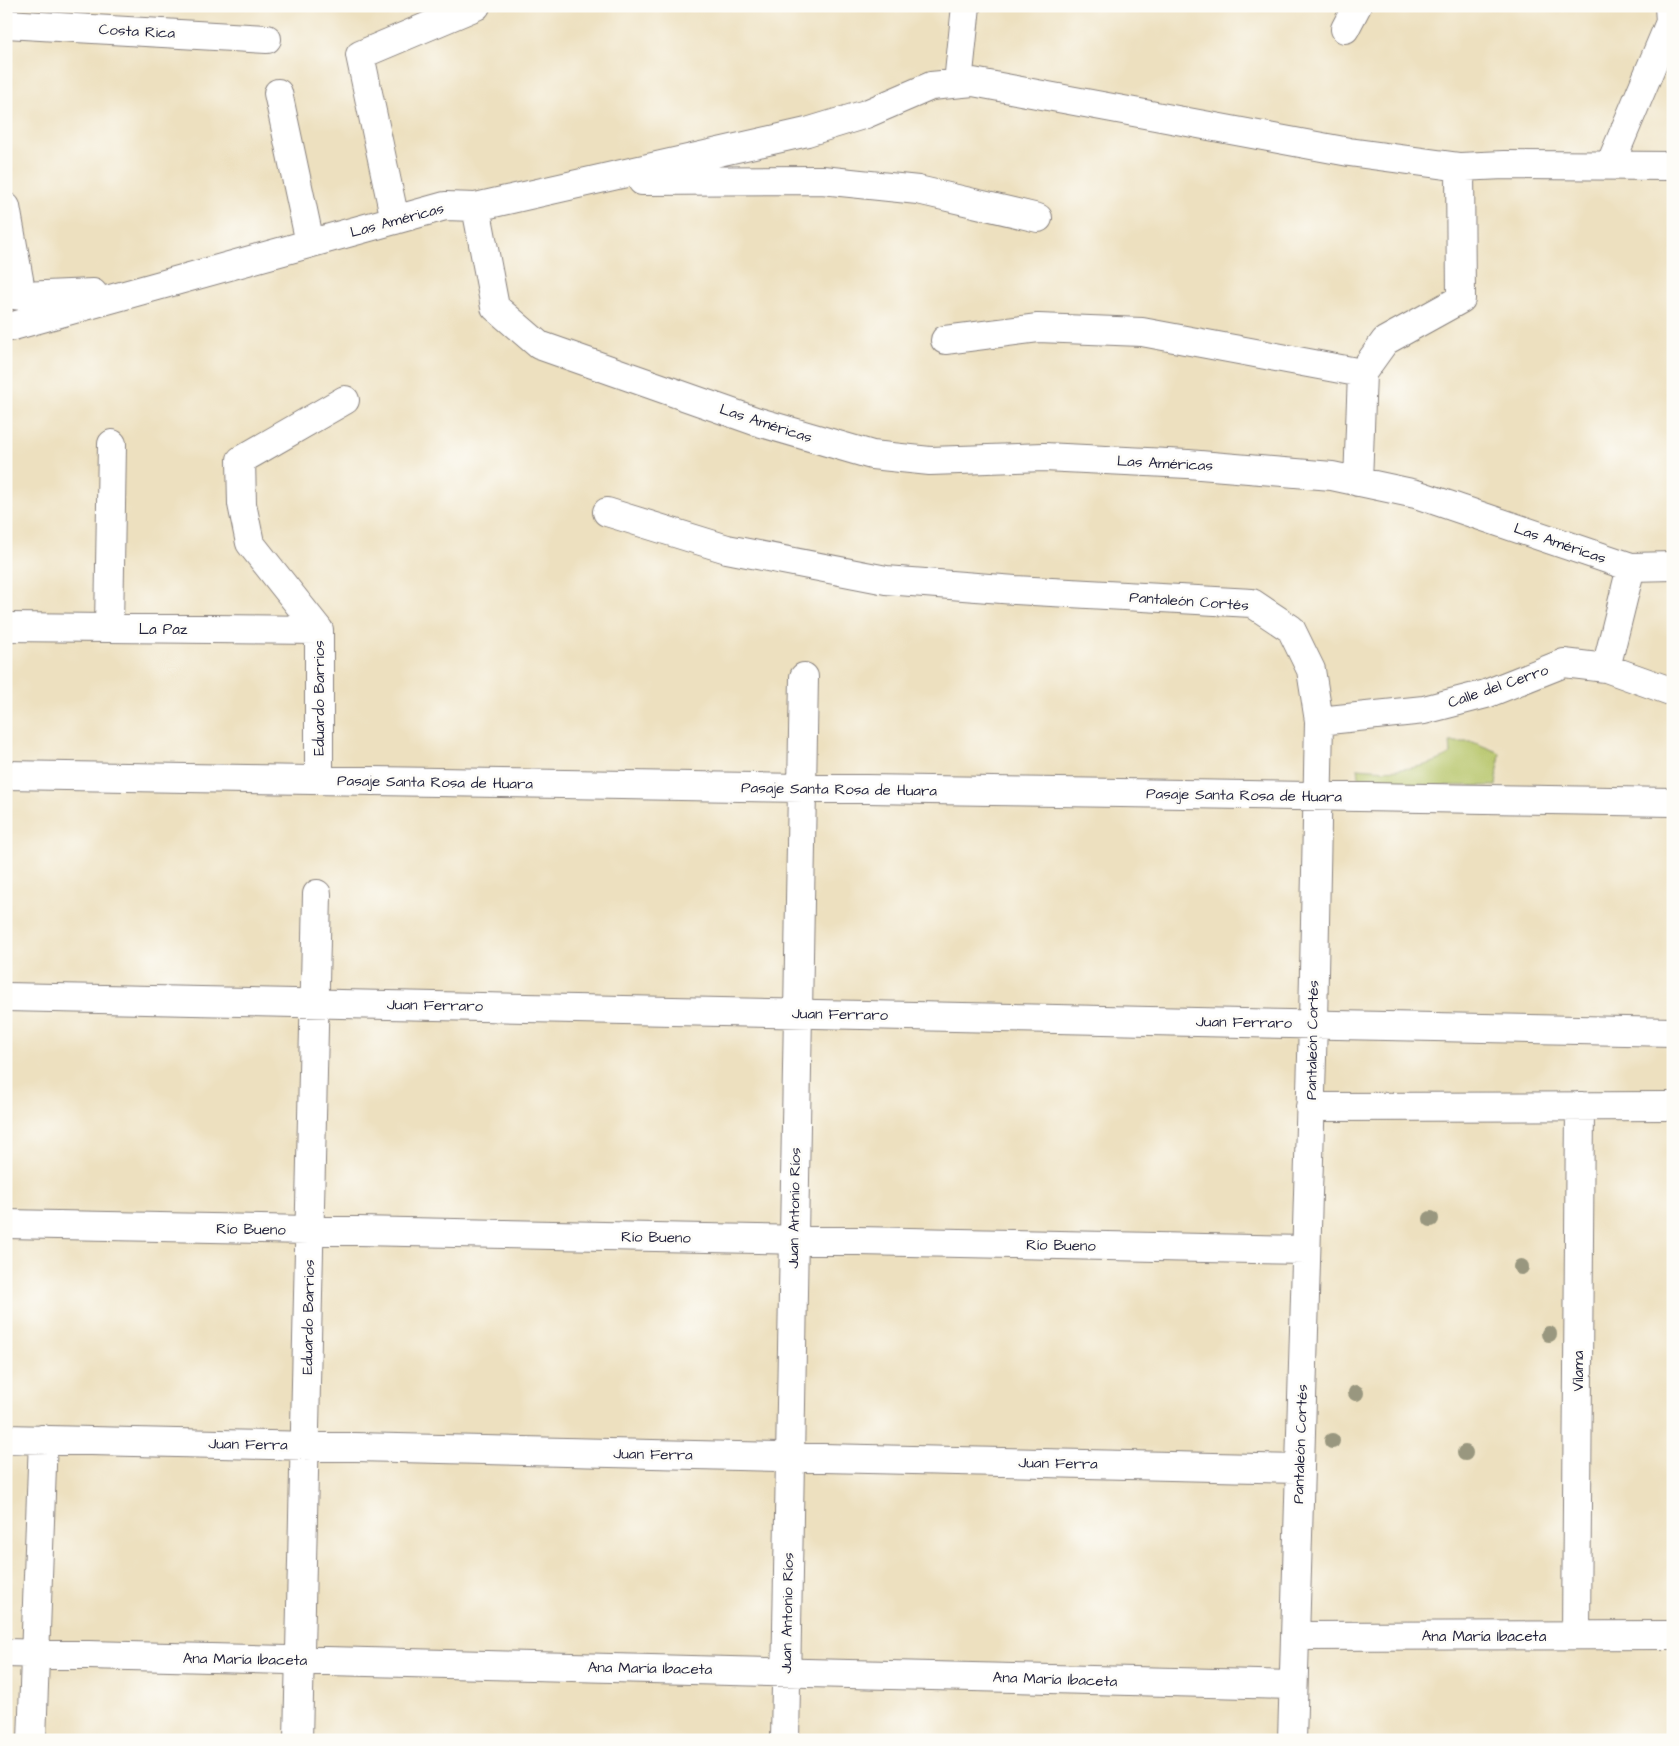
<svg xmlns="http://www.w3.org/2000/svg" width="1679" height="1746" font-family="'Architects Daughter',sans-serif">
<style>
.green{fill:#b5c467;stroke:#6c7351}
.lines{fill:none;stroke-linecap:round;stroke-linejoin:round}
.minor-casing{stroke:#88817d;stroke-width:30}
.minor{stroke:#fff;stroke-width:28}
.tree{fill:#99977f}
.labels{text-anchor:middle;stroke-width:5;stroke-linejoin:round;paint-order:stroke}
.street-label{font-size:15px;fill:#22223b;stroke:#fdfcf7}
</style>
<rect width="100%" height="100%" fill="#fdfcf7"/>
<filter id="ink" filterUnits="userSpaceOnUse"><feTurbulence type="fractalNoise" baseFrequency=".02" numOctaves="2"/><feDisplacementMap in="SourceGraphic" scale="10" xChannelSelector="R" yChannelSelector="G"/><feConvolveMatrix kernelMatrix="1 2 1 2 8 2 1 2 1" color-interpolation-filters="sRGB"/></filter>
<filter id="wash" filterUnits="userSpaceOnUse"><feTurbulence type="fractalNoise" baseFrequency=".0096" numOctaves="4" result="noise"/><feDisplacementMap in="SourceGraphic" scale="20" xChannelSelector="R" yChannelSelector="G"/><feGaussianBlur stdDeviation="1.12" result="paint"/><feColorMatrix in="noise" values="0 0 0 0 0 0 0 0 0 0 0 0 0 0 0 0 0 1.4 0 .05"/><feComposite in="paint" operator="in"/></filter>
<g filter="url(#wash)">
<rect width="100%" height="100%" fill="#ede0bf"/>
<path class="green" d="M 1450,742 L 1473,742 L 1500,753 L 1496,786 L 1360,785 L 1358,768 C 1390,771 1423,771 1451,754 Z"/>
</g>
<g filter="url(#ink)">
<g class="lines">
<g class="minor-casing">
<path id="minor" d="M 6,24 L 267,39
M 1345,29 L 1357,6
M 958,83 L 966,6
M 278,93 L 310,243
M 1610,165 L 1670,22 L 1669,6
M 642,181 L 822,180 L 918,190 L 1038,218
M 6,207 L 22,296
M 476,207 L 807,132 L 866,114 L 931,86 L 973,82 L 1349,152 L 1460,167 L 1504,165 L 1673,166
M 395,220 L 360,55 L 476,6
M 6,294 L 22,296 L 93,293
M 6,328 L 445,206 L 476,207 L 495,307 L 539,345 L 755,421 L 872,455 L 930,461 L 1044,457 L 1188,464 L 1332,476 L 1416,494 L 1631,567
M 945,340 L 1038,328 L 1142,332 L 1362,373
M 1358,482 L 1362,373 L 1385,341 L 1461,299 L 1460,167
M 607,512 L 727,549 L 886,580 L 1015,590 L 1252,603 L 1291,629 L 1311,670 L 1319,721 L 1313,1023 L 1292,1740
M 6,627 L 319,630
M 109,628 L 112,444
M 1606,668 L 1631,567 L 1673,566
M 1319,721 L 1424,710 L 1486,694 L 1564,663 L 1606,668 L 1673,692
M 6,775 L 1673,802
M 319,780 L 319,630 L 250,543 L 242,504 L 241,460 L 345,400
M 6,997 L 1673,1032
M 1310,1107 L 1673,1106
M 6,1224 L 1306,1250
M 6,1439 L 1300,1469
M 1576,1635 L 1580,1106
M 1295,1636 L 1673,1635
M 6,1653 L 1293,1685
M 32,1740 L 43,1439
M 298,1740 L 317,894
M 785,1740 L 804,677"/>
</g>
<use href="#minor" class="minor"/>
</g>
<g class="tree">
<circle cx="1431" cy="1219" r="8"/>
<circle cx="1521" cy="1267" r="8"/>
<circle cx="1549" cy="1334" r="8"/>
<circle cx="1356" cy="1393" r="8"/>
<circle cx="1332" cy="1441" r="8"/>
<circle cx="1465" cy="1453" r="8"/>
</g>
</g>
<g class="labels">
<g class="street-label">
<text transform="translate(137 31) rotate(3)" y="5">Costa Rica</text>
<text transform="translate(397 220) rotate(-15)" y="5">Las Américas</text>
<text transform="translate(766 423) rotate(18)" y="5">Las Américas</text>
<text transform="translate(1165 463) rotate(3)" y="5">Las Américas</text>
<text transform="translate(1560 543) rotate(19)" y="5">Las Américas</text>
<text transform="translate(1189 601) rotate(4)" y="5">Pantaleón Cortés</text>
<text x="163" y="634">La Paz</text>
<text transform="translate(1498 686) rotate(-19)" y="5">Calle del Cerro</text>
<text transform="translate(319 698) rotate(-90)" y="5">Eduardo Barrios</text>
<text transform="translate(435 782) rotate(1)" y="5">Pasaje Santa Rosa de Huara</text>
<text transform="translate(839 789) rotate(1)" y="5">Pasaje Santa Rosa de Huara</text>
<text transform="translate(1244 795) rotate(1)" y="5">Pasaje Santa Rosa de Huara</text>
<text transform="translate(435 1005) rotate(1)" y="5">Juan Ferraro</text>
<text transform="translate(840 1014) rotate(1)" y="5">Juan Ferraro</text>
<text transform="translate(1244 1022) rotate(1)" y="5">Juan Ferraro</text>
<text transform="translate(1312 1040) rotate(-89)" y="5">Pantaleón Cortés</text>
<text transform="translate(794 1208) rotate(-89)" y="5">Juan Antonio Ríos</text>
<text transform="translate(251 1229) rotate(1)" y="5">Río Bueno</text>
<text transform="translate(656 1237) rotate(1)" y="5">Río Bueno</text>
<text transform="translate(1061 1245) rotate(1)" y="5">Río Bueno</text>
<text transform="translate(308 1317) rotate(-89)" y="5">Eduardo Barrios</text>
<text transform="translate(1578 1371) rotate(-90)" y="5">Vilama</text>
<text transform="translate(248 1444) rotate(1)" y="5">Juan Ferra</text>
<text transform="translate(1300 1444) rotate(-88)" y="5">Pantaleón Cortés</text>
<text transform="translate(653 1454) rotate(1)" y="5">Juan Ferra</text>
<text transform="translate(1058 1463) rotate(1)" y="5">Juan Ferra</text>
<text transform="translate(787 1613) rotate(-89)" y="5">Juan Antonio Ríos</text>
<text x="1484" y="1641">Ana María Ibaceta</text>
<text transform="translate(245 1659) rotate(1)" y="5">Ana María Ibaceta</text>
<text transform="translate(650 1668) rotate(1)" y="5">Ana María Ibaceta</text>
<text transform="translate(1055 1679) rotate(2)" y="5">Ana María Ibaceta</text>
</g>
</g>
<rect width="1679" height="1746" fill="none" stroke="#fdfcf7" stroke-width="25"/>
</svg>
